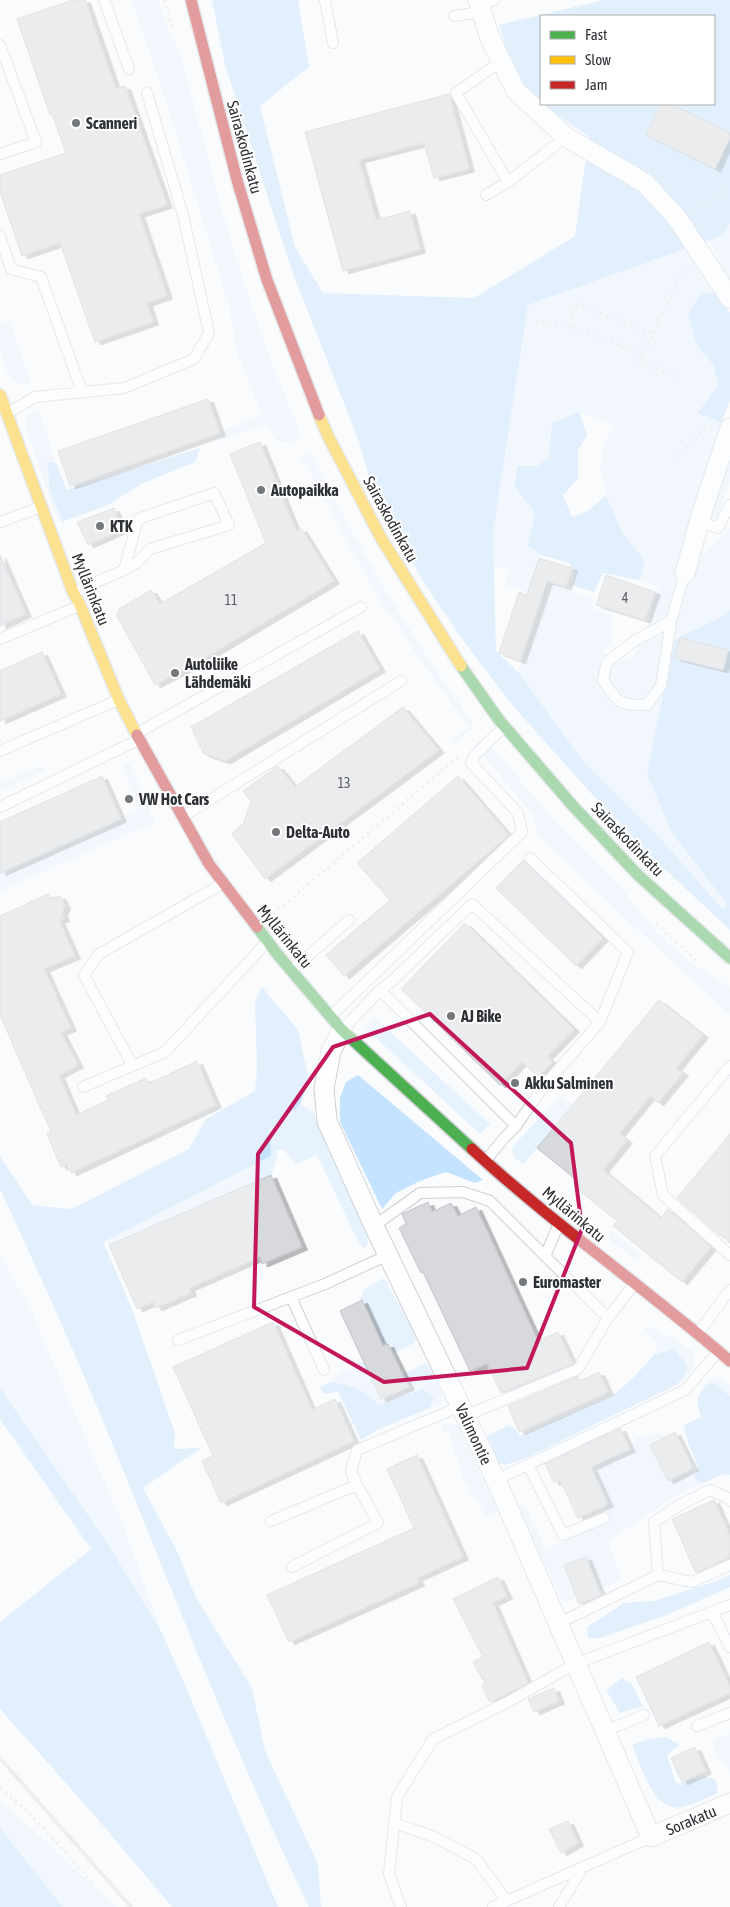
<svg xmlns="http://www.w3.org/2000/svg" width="730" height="1907" font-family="'Asap Condensed',sans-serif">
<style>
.green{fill:#e6f2fd;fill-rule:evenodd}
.forest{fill:#c5e2fe}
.building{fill:#d7d9dc;stroke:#c2c5c7;filter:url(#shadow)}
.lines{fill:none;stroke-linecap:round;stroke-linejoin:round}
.lane-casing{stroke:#ced1d4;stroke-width:12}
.street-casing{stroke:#ced1d4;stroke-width:21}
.fast-casing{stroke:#ced1d4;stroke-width:14}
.slow-casing{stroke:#ced1d4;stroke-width:14}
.jam-casing{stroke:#ced1d4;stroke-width:14}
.path{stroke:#e3e3e4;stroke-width:3;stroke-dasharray:2.5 4;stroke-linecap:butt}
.lane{stroke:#fefeff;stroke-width:10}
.street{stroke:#fefeff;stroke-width:19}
.fast{stroke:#4caf50;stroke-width:11}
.slow{stroke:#ffc107;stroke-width:11}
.jam{stroke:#c62828;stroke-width:11}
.rail{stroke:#dedede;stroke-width:4}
.marked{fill:none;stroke:#c2185b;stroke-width:4;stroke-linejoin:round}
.poi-dot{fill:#75787b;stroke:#fff;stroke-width:2}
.labels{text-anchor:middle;stroke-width:4;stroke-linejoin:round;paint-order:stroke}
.number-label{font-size:14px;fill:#585b5f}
.poi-label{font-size:16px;font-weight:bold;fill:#2d3135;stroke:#fff;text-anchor:start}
.street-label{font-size:16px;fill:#2d3135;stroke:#fff}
</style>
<defs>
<filter id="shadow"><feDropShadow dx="5.5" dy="3" stdDeviation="0" flood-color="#0004"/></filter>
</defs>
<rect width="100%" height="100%" fill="#fafbfd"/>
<path class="green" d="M 131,0 L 159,0 L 166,25 L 182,57 L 215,187 L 242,277 L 267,350 L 302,437 L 293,443 L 277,442 L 266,424 L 216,442 L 223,431 L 261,414 L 236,349 L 230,309 L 161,86 Z
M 671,222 L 718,294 L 696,344 L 714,366 L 718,385 L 697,414 L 709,417 L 721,424 L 684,547 L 706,553 L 730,528 L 730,610 L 723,616 L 672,833 L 727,904 L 723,910 L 660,838 L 584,762 L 518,672 L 544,598 L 504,584 L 509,570 L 493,565 L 493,532 L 528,305 L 667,256 ZM 579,412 L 614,426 L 604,443 L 600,469 L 606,495 L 622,532 L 645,561 L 640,580 L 658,587 L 649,621 L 634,656 L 616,662 L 602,652 L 611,641 L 612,614 L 593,608 L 593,598 L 539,579 L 540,555 L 528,546 L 535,513 L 518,466 L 537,466 L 549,458 L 552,423 Z
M 730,223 L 730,281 L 709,241 L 722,236 Z
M 4,321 L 10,321 L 32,385 C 0,387 0,349 0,323 Z
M 39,408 L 55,462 L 47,462 L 50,491 L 62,522 L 57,518 L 25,427 L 28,415 Z
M 730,445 L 730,480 L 718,517 L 711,518 L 708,514 Z
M 311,452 C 357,547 411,637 473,723 L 472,729 L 452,744 L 451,742 L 469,727 L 420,660 L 396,621 L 384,609 L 301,456 Z
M 484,740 L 499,755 L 555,821 L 623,890 L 657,933 L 696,966 L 730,987 L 730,1014 L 671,961 L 538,836 L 534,816 L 485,758 L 475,745 Z
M 129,762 L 155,822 L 0,891 L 0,873 L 140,809 L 122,767 Z
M 41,765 L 44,771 L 0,791 L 0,783 Z
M 373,1016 L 490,1124 L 480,1134 L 364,1027 Z
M 559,1094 L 572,1105 L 524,1164 L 517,1160 L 512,1152 L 514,1145 L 558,1099 Z
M 300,1104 L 313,1112 L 368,1233 L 367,1246 L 363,1248 L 357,1239 L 317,1155 L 296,1164 L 283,1149 L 276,1151 L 277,1158 L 271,1175 L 109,1245 L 103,1242 L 271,1156 L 270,1130 Z
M 611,1231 L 640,1253 L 635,1260 L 607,1237 Z
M 0,1253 L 32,1313 L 124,1527 L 161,1631 L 106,1541 L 0,1388 Z
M 384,1278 L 416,1336 L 414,1343 L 393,1353 L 389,1344 L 383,1346 L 362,1301 L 360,1301 L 363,1290 Z
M 652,1326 L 662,1333 L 673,1337 L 693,1352 C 696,1369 692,1374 678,1384 L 688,1369 L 674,1349 L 654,1355 L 657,1343 L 644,1329 Z
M 363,1361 L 381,1399 L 408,1387 L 403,1374 L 426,1363 C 432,1373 457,1409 430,1408 L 434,1398 L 423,1389 L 378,1405 C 368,1389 348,1384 330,1382 L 331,1378 Z
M 716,1377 L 724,1379 L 730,1384 L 730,1396 L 712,1382 L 699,1391 L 710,1378 Z
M 443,1422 L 458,1426 L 498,1511 L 486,1517 L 464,1480 L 449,1434 L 441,1429 Z
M 657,1433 L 667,1437 L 650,1446 L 668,1481 L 693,1468 L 694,1478 L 703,1483 L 677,1495 L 608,1541 L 621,1575 L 615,1583 L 601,1589 L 589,1573 L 581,1582 L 575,1598 L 563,1602 L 517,1505 L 526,1507 L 546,1549 L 610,1519 L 604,1506 L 608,1504 L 591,1467 L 630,1449 L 636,1438 Z
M 730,1733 L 730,1772 L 714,1748 L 713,1740 Z
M 0,1800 L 114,1904 L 117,1907 L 63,1907 L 0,1828 Z"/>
<path class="forest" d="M 212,0 L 298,0 L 309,67 L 260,106 L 295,247 L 323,293 L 474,298 L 575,236 L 589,137 L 542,104 L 714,104 L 714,16 L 541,16 L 541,103 L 517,86 L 499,25 L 604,0 L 730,0 L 730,223 L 722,236 L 528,305 L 493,533 L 496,651 L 518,672 L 584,762 L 660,838 L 723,910 L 727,904 L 672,833 L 647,774 L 674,640 L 723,616 L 730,610 L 730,930 L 654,859 L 589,791 L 514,707 L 467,646 L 426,586 L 393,530 L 371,485 L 360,444 L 292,271 L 225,65 Z
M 701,293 L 718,294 L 730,313 L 730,400 L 721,424 L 709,417 L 697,414 L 718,385 L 714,366 L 696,344 L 688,314 Z
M 579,412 L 587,435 L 578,450 L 578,479 L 563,495 L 572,517 L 588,511 L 606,495 L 622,532 L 645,561 L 640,580 L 603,573 L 594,592 L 572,585 L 575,574 L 570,563 L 540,555 L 528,546 L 535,513 L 515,487 L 517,466 L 537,466 L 549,458 L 552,423 Z
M 200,448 L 195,462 L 141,484 L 108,505 L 62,522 L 50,491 L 47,462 L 56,463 L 67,490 Z
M 262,987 L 298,1030 L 309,1080 L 300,1104 L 270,1130 L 271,1156 L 103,1242 L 132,1309 L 175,1433 L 174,1449 L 201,1448 L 143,1488 L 177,1551 L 196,1598 L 252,1688 L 265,1751 L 318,1864 L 321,1907 L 309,1907 C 238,1760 179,1607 117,1455 C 81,1366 41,1277 0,1189 L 0,1156 L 32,1205 L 72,1209 L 189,1149 L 206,1119 L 255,1091 L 257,1068 L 255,1001 Z
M 358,1075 L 483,1180 L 475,1183 L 446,1172 L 420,1181 L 396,1193 L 382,1209 L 340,1122 L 340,1098 L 346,1082 Z
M 674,1349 L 683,1360 L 688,1369 L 678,1384 L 524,1459 L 505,1465 L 498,1462 L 487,1436 L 509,1425 L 516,1430 L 520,1436 L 613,1395 L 630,1381 L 654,1355 Z
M 330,1382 C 348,1384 368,1390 378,1405 L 423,1389 L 434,1398 L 430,1408 L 377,1430 L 361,1440 L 338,1392 L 324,1394 L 320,1387 Z
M 712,1382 L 730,1396 L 730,1475 L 724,1474 L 703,1483 L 694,1479 L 698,1466 L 688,1443 L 684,1425 L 701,1417 C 695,1398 696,1394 712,1382 Z
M 0,1388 L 106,1541 L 161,1631 L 185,1685 L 278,1907 L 172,1907 L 95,1816 L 0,1709 L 0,1622 L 91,1549 L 0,1419 Z
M 730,1575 L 730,1587 L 664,1616 L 600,1638 L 588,1638 L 587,1627 L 624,1603 L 654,1601 L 717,1581 Z
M 622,1678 L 631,1683 L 643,1706 L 620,1713 L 606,1690 Z
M 667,1737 L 679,1745 L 667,1755 L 676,1784 L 704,1776 L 716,1780 L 718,1793 C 707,1798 694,1805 682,1807 C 653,1813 641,1765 632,1745 L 649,1739 Z
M 0,1828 L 63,1907 L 0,1907 Z"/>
<path class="building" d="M 73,0 L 85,0 L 116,89 L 125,86 L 167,205 L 139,214 L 167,296 L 147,303 L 153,322 L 95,342 L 60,243 L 22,256 L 0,192 L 0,175 L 66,153 L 52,114 L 50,115 L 17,19 Z
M 449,94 L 469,169 L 434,178 L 424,143 L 359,160 L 376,220 L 410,211 L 420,250 L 343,271 L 305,132 Z
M 661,104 L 671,104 L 730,133 L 730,138 L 715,169 L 646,135 Z
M 208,399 L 220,433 L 70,486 L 58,451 Z
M 260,442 L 296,531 L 301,528 L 334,581 L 193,665 L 155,685 L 117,616 L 119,609 L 151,590 L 160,604 L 266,543 L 230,454 Z
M 114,508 L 122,530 L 88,545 L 77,522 Z
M 0,555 L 26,614 L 0,626 Z
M 539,558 L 572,568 L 566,587 L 547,581 L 520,661 L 499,653 L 519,592 L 527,595 Z
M 606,575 L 655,592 L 645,620 L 596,605 Z
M 358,631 L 380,669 L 225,761 L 204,754 L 191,727 Z
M 680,638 L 728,650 L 723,670 L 675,658 Z
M 42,652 L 61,694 L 0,721 L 0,671 Z
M 403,707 L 439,750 L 265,879 L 232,834 L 243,824 L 251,802 L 243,791 L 278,766 L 295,787 Z
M 102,776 L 121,819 L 0,873 L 0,822 Z
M 458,776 L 509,835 L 344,976 L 326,955 L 390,900 L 357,863 Z
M 523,860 L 603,938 L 576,966 L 496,888 Z
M 48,894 L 50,899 L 60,896 L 65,906 L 62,913 L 64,919 L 59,920 L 75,956 L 44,969 L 71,1028 L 61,1032 L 78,1065 L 59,1075 L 76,1115 L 108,1100 L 106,1096 L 146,1078 L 148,1084 L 197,1061 L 216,1105 L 71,1173 L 67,1165 L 61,1167 L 47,1134 L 51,1132 L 0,1015 L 0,916 Z
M 465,923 L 574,1029 L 547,1057 L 553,1062 L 538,1077 L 522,1062 L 500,1085 L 401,989 Z
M 659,1000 L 703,1035 L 676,1068 L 683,1073 L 658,1103 L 650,1096 L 619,1134 L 627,1140 L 603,1170 L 661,1218 L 668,1209 L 711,1247 L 682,1282 L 613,1226 L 617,1221 L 576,1188 L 580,1183 L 537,1148 Z
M 730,1134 L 730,1243 L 721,1235 L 720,1236 L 677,1198 Z
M 271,1175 L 302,1247 L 262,1264 L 260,1257 L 189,1288 L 191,1293 L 156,1308 L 153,1302 L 137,1309 L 109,1245 Z
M 428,1202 L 432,1212 L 451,1203 L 458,1216 L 476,1207 L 538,1341 L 558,1332 L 573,1364 L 501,1393 L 487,1364 L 470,1371 L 423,1272 L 421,1273 L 399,1228 L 406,1224 L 402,1214 Z
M 362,1300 L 383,1346 L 388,1344 L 409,1387 L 381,1399 L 340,1311 Z
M 273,1322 L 312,1410 L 335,1399 L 354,1441 L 221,1503 L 202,1461 L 213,1456 L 173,1367 Z
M 599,1372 L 608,1392 L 519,1432 L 508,1406 L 578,1376 L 580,1381 Z
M 620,1428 L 630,1449 L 591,1467 L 608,1504 L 578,1518 L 560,1480 L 554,1483 L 545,1464 Z
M 675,1432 L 693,1468 L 668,1481 L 650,1445 Z
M 417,1455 L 463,1557 L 417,1578 L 419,1583 L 289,1642 L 267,1595 L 414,1528 L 387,1469 Z
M 714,1500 L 730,1536 L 730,1557 L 696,1573 L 672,1519 Z
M 586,1557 L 601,1595 L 579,1604 L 564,1565 Z
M 498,1577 L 507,1596 L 493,1603 L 528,1683 L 490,1702 L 482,1686 L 485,1684 L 473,1662 L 483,1657 L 453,1599 Z
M 709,1642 L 730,1687 L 730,1693 L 659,1726 L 636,1677 Z
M 554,1688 L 559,1701 L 534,1712 L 528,1699 Z
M 695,1747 L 706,1771 L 682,1782 L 671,1758 Z
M 568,1821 L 578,1843 L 561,1853 L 549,1829 Z"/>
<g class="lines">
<g class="lane-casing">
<path id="lane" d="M 104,0 L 129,69
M 325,0 L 333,43
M 479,5 L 494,0
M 454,16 L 481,12
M 0,45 L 36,142 L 0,154
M 500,62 L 456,93 L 508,182
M 486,195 L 508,182 L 566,137
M 0,236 L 11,269 L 41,277 L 82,392
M 8,413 L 35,397 L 124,388 L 194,359 L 209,333 L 183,215 L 147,93
M 0,522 L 41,507
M 700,522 L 718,528 L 730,505
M 74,592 L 124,570 L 138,562 L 150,549 L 229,525 L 214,493 L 138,519 L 124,570
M 671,621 L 661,686 L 647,705 C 620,706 617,702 603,680 L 607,662 L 636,640 L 671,621 L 685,573
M 0,639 L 79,606
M 136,734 L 361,607
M 0,751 L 118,700
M 0,807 L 138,740
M 184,816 L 401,681
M 292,970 L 349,920
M 380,990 L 393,980 L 472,904 L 600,1022
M 332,1015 L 522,832 L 518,813 L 471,763 L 476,754 L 503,728
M 343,1029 L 380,990 L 516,1126
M 132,1065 L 84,975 L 99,954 L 222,884
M 730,1066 L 655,1156 L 663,1195 L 730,1255
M 83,1087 L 165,1052 L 267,942
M 486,1160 L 505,1137 L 516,1126 L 544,1086 L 600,1022 L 628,952 L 530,858
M 559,1224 L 545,1256 L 608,1318 L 634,1284
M 374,1226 L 420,1193 L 463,1192 L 490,1201 L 545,1256
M 291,1297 L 324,1370
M 698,1333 L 730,1290
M 178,1340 L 325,1284 L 388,1255
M 465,1416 L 578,1369 L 608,1318
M 528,1465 L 563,1535 L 604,1518
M 496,1480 L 685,1390 L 718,1352
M 271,1521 L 357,1485
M 292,1567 L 378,1523 L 357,1485 L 351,1471 L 357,1450 L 461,1406
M 658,1575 L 654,1522 L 678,1506 L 710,1490 L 728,1498 L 730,1501
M 712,1612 L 730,1647
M 557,1624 L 658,1575 L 692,1582 L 730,1565
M 697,1726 L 730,1713
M 605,1731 L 644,1715
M 394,1823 L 432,1836 L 476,1859 L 507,1901
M 401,1907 L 389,1874 L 397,1797 L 433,1739 L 508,1702 L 575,1664 L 730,1605
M 493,1907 L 651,1837
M 559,1907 L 583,1867"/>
</g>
<g class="street-casing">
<path id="street" d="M 478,0 L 490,38 L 516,91 L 566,137 L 645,183 L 677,218 L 730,298
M 685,573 L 702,512 L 730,428
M 342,1030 L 331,1051 L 324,1089 L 327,1121 L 374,1226 L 496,1480 L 651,1837 L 730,1803"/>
</g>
<g class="fast-casing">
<path id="fast" d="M 461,666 L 499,720 L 573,806 L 638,875 L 730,958
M 257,927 L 278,955 L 342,1030 L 472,1149"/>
</g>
<g class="slow-casing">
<path id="slow" d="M 0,395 L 73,592 L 80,605 L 119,700 L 137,735
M 319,415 L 328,436 L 381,538 L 461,666"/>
</g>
<g class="jam-casing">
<path id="jam" d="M 191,0 L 237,180 L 267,280 L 319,415
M 137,735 L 209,864 L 257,927
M 472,1149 C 554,1225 646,1288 730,1361"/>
</g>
<path class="path" d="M 164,0 L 173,28
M 693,210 L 719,196 L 730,186
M 536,322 L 570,326
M 643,355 L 570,326 L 574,303 L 653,334
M 676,377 L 640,362 L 686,264
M 677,457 L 705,428 L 712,426
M 273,914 L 459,756
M 656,924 L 699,963
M 0,1788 L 27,1811 L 92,1882"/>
<use href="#lane" class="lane"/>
<use href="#street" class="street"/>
<use href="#fast" class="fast"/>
<use href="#slow" class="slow"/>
<use href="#jam" class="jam"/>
<path class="rail" d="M 0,1758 L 131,1907"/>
</g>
<path d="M0 0H730V1907H0ZM 430,1014 L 571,1143 L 582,1229 L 527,1368 L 384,1382 L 254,1307 L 258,1154 L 333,1047 Z" fill="#fafbfd" fill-opacity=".55" fill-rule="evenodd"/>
<path class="marked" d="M 430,1014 L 571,1143 L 582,1229 L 527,1368 L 384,1382 L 254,1307 L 258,1154 L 333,1047 Z"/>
<g class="poi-dot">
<circle cx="76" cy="123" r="5"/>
<circle cx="261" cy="490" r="5"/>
<circle cx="100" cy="526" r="5"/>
<circle cx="175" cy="673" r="5"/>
<circle cx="129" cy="799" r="5"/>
<circle cx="276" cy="832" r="5"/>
<circle cx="451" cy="1016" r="5"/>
<circle cx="515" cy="1083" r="5"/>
<circle cx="523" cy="1282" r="5"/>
</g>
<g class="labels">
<g class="number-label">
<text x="625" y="603">4</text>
<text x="231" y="605">11</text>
<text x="344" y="788">13</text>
</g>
<g class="poi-label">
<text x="86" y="129">Scanneri</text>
<text x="271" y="496">Autopaikka</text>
<text x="110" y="532">KTK</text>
<text x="185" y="670">Autoliike<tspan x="185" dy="18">Lähdemäki</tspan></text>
<text x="139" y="805">VW Hot Cars</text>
<text x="286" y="838">Delta-Auto</text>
<text x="461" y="1022">AJ Bike</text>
<text x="525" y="1089">Akku Salminen</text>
<text x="533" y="1288">Euromaster</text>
</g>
<g class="street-label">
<text transform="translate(245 147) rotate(75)" y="6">Sairaskodinkatu</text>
<text transform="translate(391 519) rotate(61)" y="6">Sairaskodinkatu</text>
<text transform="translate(91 589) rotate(68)" y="6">Myllärinkatu</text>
<text transform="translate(628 839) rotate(46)" y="6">Sairaskodinkatu</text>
<text transform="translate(285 936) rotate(51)" y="6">Myllärinkatu</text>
<text transform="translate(574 1214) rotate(40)" y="6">Myllärinkatu</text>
<text transform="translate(474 1434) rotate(65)" y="6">Valimontie</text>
<text transform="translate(691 1820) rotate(-23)" y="6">Sorakatu</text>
</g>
</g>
<rect x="540" y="15" width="175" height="90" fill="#ffffff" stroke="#abadae"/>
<rect x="550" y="31" width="25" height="8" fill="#4caf50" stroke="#abadae"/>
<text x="585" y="40" font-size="15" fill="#2d3135">Fast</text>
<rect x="550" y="56" width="25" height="8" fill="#ffc107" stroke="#abadae"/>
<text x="585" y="65" font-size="15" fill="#2d3135">Slow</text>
<rect x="550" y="81" width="25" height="8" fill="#c62828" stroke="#abadae"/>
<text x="585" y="90" font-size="15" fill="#2d3135">Jam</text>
</svg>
